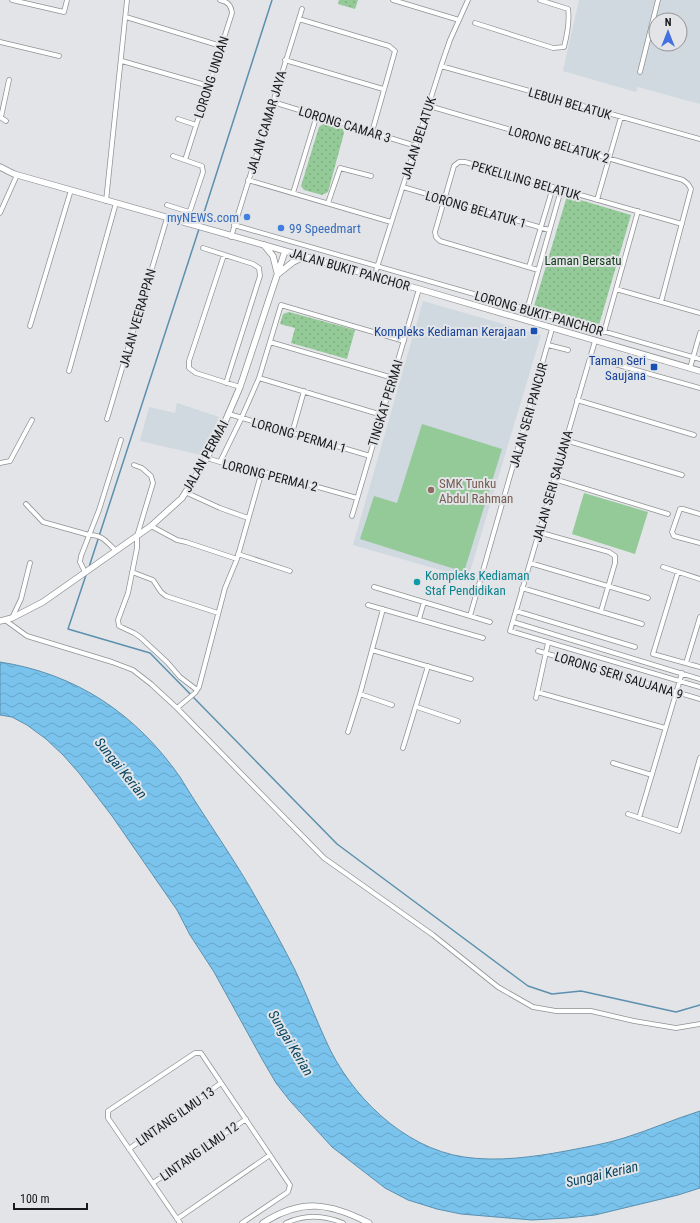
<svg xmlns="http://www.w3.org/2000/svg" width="700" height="1223" font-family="'Roboto Condensed',sans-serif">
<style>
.built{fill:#d0d8e0;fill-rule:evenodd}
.park{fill:url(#park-dots)}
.garden{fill:#94c998}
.water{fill:url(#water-waves);stroke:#5c90ae}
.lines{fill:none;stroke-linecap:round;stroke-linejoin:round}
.stream{stroke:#5c90ae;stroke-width:1.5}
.street-casing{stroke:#909294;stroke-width:5.5}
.secondary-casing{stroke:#909294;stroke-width:7}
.street{stroke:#fff;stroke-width:4}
.secondary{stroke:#fff;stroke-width:5.5}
.shop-dot{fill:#3f7fe0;stroke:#e2e4e7;stroke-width:1.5}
.transit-dot{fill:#1a4fb4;stroke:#e2e4e7;stroke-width:1.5}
.education-dot{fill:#8d6e63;stroke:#e2e4e7;stroke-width:1.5}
.culture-dot{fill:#0f9aa8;stroke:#e2e4e7;stroke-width:1.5}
.labels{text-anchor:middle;stroke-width:4;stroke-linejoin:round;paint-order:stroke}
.street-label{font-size:13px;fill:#18191a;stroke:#e2e4e7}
.shop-label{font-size:13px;fill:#366cbe;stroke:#e2e4e7;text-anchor:end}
.park-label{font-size:13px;fill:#123a18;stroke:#e2e4e7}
.transit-label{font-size:13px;fill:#164399;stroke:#e2e4e7;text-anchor:end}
.education-label{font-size:13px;fill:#785e54;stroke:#e2e4e7;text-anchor:start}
.culture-label{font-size:13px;fill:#0d838f;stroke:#e2e4e7;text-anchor:start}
.water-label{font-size:14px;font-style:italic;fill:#084763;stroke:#e2e4e7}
</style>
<defs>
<pattern id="park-dots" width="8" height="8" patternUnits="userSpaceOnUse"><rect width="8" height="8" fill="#94c998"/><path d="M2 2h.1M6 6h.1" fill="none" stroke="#7fac82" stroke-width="1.8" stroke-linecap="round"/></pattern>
<pattern id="water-waves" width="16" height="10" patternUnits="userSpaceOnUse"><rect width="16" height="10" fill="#79c3ed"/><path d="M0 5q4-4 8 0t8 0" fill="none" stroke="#68a7cb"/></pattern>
</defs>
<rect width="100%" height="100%" fill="#e2e4e7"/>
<path class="built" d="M 579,0 L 700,0 L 700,104 L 638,87 L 636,92 L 563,71 ZM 656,20 L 680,20 L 680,44 L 656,44 Z
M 423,301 L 541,335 L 468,578 L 353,545 Z
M 177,403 L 219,417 L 201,455 L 140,441 L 149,407 L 175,413 Z"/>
<path class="park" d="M 339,0 L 358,0 L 355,9 L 338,4 Z
M 323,124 L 343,129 L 344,133 L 328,192 L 322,195 L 304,190 L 301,186 L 319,127 Z
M 567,196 L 631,215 L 599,325 L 534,306 Z
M 289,312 L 355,330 L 347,359 L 291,343 L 295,328 L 280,324 L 283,314 Z"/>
<path class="garden" d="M 422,424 L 502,449 L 464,572 L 360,539 L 374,496 L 397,503 Z
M 584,493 L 648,512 L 635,554 L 572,534 Z"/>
<path class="water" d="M 0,662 C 77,674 136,714 180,777 C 206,820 236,861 260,905 C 272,926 284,948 295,970 C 306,993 315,1017 326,1041 C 350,1095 403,1148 464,1157 C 498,1162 533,1157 566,1151 C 586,1147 605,1144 624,1138 C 650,1130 674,1119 700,1111 L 700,1188 L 678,1195 L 595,1215 L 567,1218 L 532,1220 L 461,1214 L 437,1209 L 408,1200 L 385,1188 L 332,1147 L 290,1101 L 276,1083 L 262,1059 L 214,972 L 190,935 L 177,910 L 112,816 L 79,773 L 63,755 L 46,739 L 27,725 L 12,717 L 0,715 Z"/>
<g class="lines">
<path class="stream" d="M 200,225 L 272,0
M 89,567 L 199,229
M 86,575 L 68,629 L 150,653 L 337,844 L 528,986 L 552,994 L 581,991 L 676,1012 L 700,1005"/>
<g class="street-casing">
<path id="street" d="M 12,0 L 64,12 L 67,0
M 393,0 L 459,20
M 126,17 L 221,46
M 299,19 L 389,46 L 395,51 L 372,132
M 475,23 L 553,48 L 564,47 C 567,35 570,21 568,9 L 540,0
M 0,42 L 59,56
M 285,60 L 383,89
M 122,61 L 209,86
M 441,66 L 700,139
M 640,72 L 658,0
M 273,102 L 416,146
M 429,106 L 683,180 L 688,184 L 691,189 L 661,302
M 0,117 L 6,121
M 1,117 L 9,80
M 178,119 L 196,125
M 173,156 L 202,166 L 203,172 L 186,223
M 185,160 L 232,13 C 231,5 228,2 220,0
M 248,180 L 391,222
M 403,187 L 549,230
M 293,193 L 317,115
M 597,200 L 621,117
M 106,201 L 127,0
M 328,203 L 340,168 L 371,176
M 167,205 L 189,212
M 0,213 L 17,175
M 234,225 L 700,359
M 231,237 L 302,9
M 203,248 L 253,264 L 259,268 L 260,276 L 226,383
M 224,255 L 189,361 L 189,368 L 196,373 L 240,387
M 529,267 L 553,187
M 538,270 L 440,241 L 436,237 L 435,232 L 454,166 L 459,162 L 465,162 L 682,224
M 374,277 L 441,66 L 450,40 L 468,0
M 616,289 L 700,313
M 527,310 L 561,190
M 30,326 L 71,190
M 604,332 L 638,211
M 595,341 L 510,631 L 700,687
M 270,342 L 393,378
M 548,345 L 568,350
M 590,357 L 700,388
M 690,368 L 700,333
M 69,371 L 116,203
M 259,378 L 382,415
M 577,400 L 694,435
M 229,414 L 370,456
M 107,419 L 167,218
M 292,433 L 304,391
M 565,440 L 682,475
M 207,458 L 242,469 L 247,467 L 357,498
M 220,462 L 241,419 L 259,378 L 281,305 L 404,341
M 0,463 L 10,461 L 32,420
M 134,465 L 142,468 L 151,476 L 153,483 L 137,536 L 137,548 L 128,593 L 118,620 L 119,626 L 134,633 L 140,637 L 167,662 L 180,677 L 197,690
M 554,479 L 668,514
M 185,492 L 220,508 L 248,518
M 26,504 L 43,522 L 89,535 C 101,534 107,542 115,550
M 700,514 L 683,509 L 680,509 L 672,532 L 674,536 L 700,543
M 352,516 L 419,289
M 151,526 L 177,540 L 186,542 L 237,559
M 538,532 L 609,552 L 615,556 L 615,563 L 601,611
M 238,554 L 290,571
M 530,563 L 648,598
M 663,567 L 700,579
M 85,572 L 80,562 L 81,556 L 99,510 L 121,440
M 132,572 L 153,580 L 161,592 L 166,596 L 218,613
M 678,572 L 653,654 L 700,667
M 374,587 L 490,622
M 522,588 L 642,624
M 368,605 L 483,638
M 516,611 L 635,647
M 470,616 L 552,329
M 12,618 L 21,599 L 30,563
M 419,619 L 424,602
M 5,620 L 27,636 L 112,662 L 133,670 L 151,684 L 177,708 L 324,858 L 433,935 L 498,987 L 533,1007 L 556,1011 L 591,1011 L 634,1021 L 676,1028 L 700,1024
M 513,622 L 700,679
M 372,650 L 471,679
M 538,651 L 700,699
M 686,663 L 700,617
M 537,692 L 665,728
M 360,694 L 392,705
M 536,698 L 548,643
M 417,707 L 458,721
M 177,708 L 195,693 L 199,687 L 225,588 L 237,559 L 262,471
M 348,732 L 360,694 L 383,609
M 403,748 L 428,666
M 613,763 L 652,775
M 628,814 L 679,831 L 700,758
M 639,818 L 682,673
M 129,1149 L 221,1083
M 153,1183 L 246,1119
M 177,1219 L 270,1155
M 180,1223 L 108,1118 L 108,1111 L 195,1053 L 201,1053 L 290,1185 L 288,1192 L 242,1223
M 286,1223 C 305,1214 324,1215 343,1223"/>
</g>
<g class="secondary-casing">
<path id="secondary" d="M 0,167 L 14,174 L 419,289 L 700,371
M 264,245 L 273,256 L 277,272
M 278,274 L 293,262 L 305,256
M 0,621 L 12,618 L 43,602 L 151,526 L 182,498 L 196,476 L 218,438 L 240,387 L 285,251
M 263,1223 C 302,1198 330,1203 369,1223"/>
</g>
<use href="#street" class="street"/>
<use href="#secondary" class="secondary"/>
</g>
<g class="shop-dot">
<circle cx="247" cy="217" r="4"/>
<circle cx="281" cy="228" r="4"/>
</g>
<g class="transit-dot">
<rect x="530" y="327" width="8" height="8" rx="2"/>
<rect x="650" y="363" width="8" height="8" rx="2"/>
</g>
<circle class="education-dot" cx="431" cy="490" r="4"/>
<circle class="culture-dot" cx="417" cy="582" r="4"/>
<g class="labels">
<g class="street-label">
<text transform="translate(211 77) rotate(-72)" y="5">LORONG UNDAN</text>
<text transform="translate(570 103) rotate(16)" y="5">LEBUH BELATUK</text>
<text transform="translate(266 122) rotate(-73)" y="5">JALAN CAMAR JAYA</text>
<text transform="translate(345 124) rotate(17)" y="5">LORONG CAMAR 3</text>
<text transform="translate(418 138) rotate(-72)" y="5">JALAN BELATUK</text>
<text transform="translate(559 144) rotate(16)" y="5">LORONG BELATUK 2</text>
<text transform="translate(526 180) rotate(16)" y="5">PEKELILING BELATUK</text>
<text transform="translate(476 209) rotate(16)" y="5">LORONG BELATUK 1</text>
<text transform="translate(350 269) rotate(16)" y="5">JALAN BUKIT PANCHOR</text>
<text transform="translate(539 313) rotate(16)" y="5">LORONG BUKIT PANCHOR</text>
<text transform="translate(137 318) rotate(-74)" y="5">JALAN VEERAPPAN</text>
<text transform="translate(385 403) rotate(-73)" y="5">TINGKAT PERMAI</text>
<text transform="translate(528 415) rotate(-74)" y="5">JALAN SERI PANCUR</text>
<text transform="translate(299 435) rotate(16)" y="5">LORONG PERMAI 1</text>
<text transform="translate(205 456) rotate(-61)" y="5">JALAN PERMAI</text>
<text transform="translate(270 475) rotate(14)" y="5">LORONG PERMAI 2</text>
<text transform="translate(552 486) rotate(-74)" y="5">JALAN SERI SAUJANA</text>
<text transform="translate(619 675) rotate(17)" y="5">LORONG SERI SAUJANA 9</text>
<text transform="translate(175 1116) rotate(-35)" y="5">LINTANG ILMU 13</text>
<text transform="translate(199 1151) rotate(-35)" y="5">LINTANG ILMU 12</text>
</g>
<g class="shop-label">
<text x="239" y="222">myNEWS.com</text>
<text x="289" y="233" text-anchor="start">99 Speedmart</text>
</g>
<g class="park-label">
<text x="583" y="265">Laman Bersatu</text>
</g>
<g class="transit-label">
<text x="526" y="336">Kompleks Kediaman Kerajaan</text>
<text x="646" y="365">Taman Seri<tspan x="646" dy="15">Saujana</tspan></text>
</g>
<g class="education-label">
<text x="439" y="488">SMK Tunku<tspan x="439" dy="15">Abdul Rahman</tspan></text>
</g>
<g class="culture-label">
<text x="425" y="580">Kompleks Kediaman<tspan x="425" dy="15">Staf Pendidikan</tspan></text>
</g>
<g class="water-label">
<text transform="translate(121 768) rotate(51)" y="5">Sungai Kerian</text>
<text transform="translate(291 1043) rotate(59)" y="5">Sungai Kerian</text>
<text transform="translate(602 1174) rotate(-13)" y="5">Sungai Kerian</text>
</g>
</g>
<g transform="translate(668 32)"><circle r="19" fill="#e2e4e7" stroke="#919395"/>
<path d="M0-3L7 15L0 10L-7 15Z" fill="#436fe1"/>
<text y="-6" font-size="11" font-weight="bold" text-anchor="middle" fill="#18191a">N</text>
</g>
<path d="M14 1203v6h73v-6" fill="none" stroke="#18191a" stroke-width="2"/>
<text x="20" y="1203" font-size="12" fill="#18191a" stroke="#e2e4e7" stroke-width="3" paint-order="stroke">100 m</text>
</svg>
